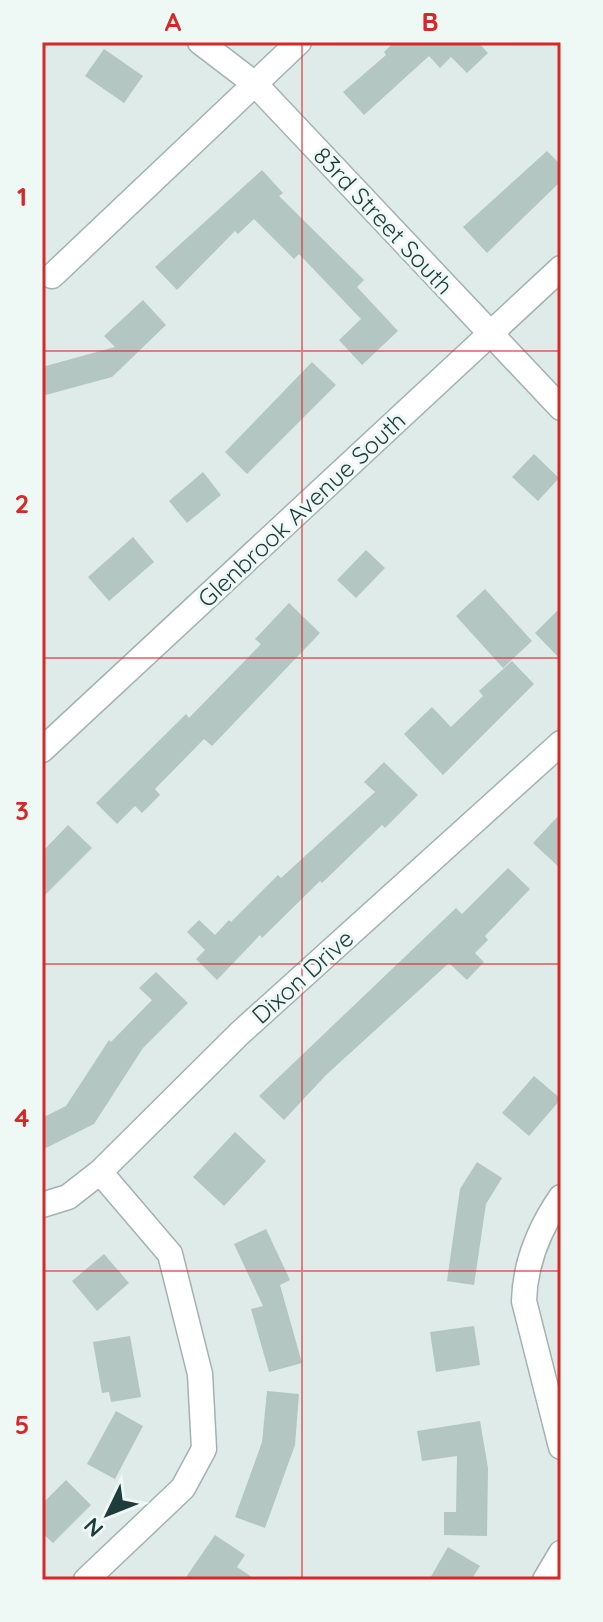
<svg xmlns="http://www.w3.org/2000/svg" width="603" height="1622" font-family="Quicksand,sans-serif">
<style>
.building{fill:#b3c6c2}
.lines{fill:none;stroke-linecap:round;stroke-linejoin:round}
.minor-casing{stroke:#a1b3b1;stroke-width:27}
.minor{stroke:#fff;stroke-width:24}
.grid{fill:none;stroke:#d62828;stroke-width:2;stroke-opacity:0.55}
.labels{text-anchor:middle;stroke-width:6;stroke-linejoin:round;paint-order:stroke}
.street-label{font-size:24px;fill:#1e3c3b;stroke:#eef8f5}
.neatline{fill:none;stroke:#d62828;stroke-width:3}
.grid-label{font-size:26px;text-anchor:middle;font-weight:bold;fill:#d62828}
</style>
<rect width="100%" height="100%" fill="#deebe8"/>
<path class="building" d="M 394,42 L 478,42 L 488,53 L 467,73 L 451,57 L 440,68 L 429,56 L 364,115 L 343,92 L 386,55 L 384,52 Z
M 104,49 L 143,76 L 124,103 L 85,76 Z
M 547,151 L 561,165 L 561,181 L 487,253 L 463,227 Z
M 262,170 L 283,193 L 279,196 L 364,280 L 357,287 L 398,331 L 362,365 L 339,340 L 361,319 L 299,254 L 294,259 L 254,219 L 238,234 L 235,231 L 177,290 L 155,267 Z
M 143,300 L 166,325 L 112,377 L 42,396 L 42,367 L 115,347 L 104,336 Z
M 312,362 L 336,385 L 247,474 L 225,452 Z
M 534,454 L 559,478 L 538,501 L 512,477 Z
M 203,472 L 221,495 L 187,523 L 169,501 Z
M 133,537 L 154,562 L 109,601 L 88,577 Z
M 366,550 L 385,568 L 356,598 L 337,580 Z
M 485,589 L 532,641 L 503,668 L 456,616 Z
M 289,603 L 320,633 L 212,746 L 204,739 L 155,789 L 160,795 L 142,813 L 135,806 L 117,824 L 96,803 L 186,714 L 189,718 L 261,644 L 255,639 Z
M 561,607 L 561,660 L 535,633 Z
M 512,661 L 534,684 L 443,775 L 404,734 L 432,707 L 451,727 L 483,696 L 479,691 Z
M 384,762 L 418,795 L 385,828 L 382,825 L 322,883 L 320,881 L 262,938 L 260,935 L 217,980 L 196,959 L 205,950 L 187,932 L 199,920 L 215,935 L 229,920 L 231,922 L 278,875 L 281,878 L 375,792 L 364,782 Z
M 561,813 L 561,869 L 533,843 Z
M 68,825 L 92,848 L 42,898 L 42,852 Z
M 508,868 L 530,889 L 485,936 L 488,940 L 475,953 L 484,962 L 467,980 L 449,963 L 326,1075 L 284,1120 L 259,1096 L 456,908 L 462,914 Z
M 156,972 L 188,1003 L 143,1048 L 94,1124 L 42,1150 L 42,1118 L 66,1106 L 109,1040 L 111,1042 L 152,1000 L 139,988 Z
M 534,1076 L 561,1099 L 529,1136 L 502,1113 Z
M 235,1132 L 266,1161 L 224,1206 L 193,1177 Z
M 477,1162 L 502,1178 L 486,1204 L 474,1285 L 447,1281 L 460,1189 Z
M 266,1229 L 290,1280 L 280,1285 L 302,1363 L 269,1372 L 251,1309 L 263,1306 L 234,1244 Z
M 104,1254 L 129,1283 L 97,1311 L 72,1281 Z
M 474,1326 L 480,1365 L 436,1372 L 430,1332 Z
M 130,1336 L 141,1397 L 111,1402 L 109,1392 L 102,1393 L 93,1342 Z
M 267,1391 L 299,1394 L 295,1445 L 265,1528 L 235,1517 L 262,1442 Z
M 116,1411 L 143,1426 L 115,1479 L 87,1464 Z
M 480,1421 L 488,1468 L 487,1536 L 444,1535 L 444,1512 L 456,1512 L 457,1456 L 422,1461 L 417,1431 Z
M 66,1480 L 91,1505 L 53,1543 L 42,1533 L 42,1504 Z
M 215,1535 L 245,1555 L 237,1567 L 256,1580 L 184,1580 Z
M 448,1547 L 480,1566 L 471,1580 L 429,1580 Z"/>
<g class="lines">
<g class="minor-casing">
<path id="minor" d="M 200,42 L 255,84 L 561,408
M 52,276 L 299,42
M 42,750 L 561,268
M 561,1197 C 539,1229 525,1262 524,1301 L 561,1447
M 42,1205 L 68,1197 L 100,1172 L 240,1033 L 561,743
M 86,1580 L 183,1488 L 204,1449 L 200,1374 L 170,1254 L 100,1172
M 545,1580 L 561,1553"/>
</g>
<use href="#minor" class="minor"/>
</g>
<path class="grid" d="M 302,42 L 302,1580M 42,351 L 561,351M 42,658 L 561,658M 42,964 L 561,964M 42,1271 L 561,1271"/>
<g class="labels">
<g class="street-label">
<text transform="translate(383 221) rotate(47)" y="8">83rd Street South</text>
<text transform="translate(302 510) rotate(-43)" y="8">Glenbrook Avenue South</text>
<text transform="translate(303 977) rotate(-42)" y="8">Dixon Drive</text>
</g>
</g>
<rect width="603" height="1622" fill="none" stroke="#eef8f5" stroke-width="88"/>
<g transform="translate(108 1514) rotate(227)" stroke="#eef8f5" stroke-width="6" paint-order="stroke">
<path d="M0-6L14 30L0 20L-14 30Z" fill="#1e3c3b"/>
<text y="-12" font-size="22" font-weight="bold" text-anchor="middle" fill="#1e3c3b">N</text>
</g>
<rect x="44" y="44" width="515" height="1534" class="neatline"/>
<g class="grid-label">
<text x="173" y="31">A</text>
<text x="430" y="31">B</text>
<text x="22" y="206">1</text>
<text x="22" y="513">2</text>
<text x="22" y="820">3</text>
<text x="22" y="1127">4</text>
<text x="22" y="1434">5</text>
</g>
</svg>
